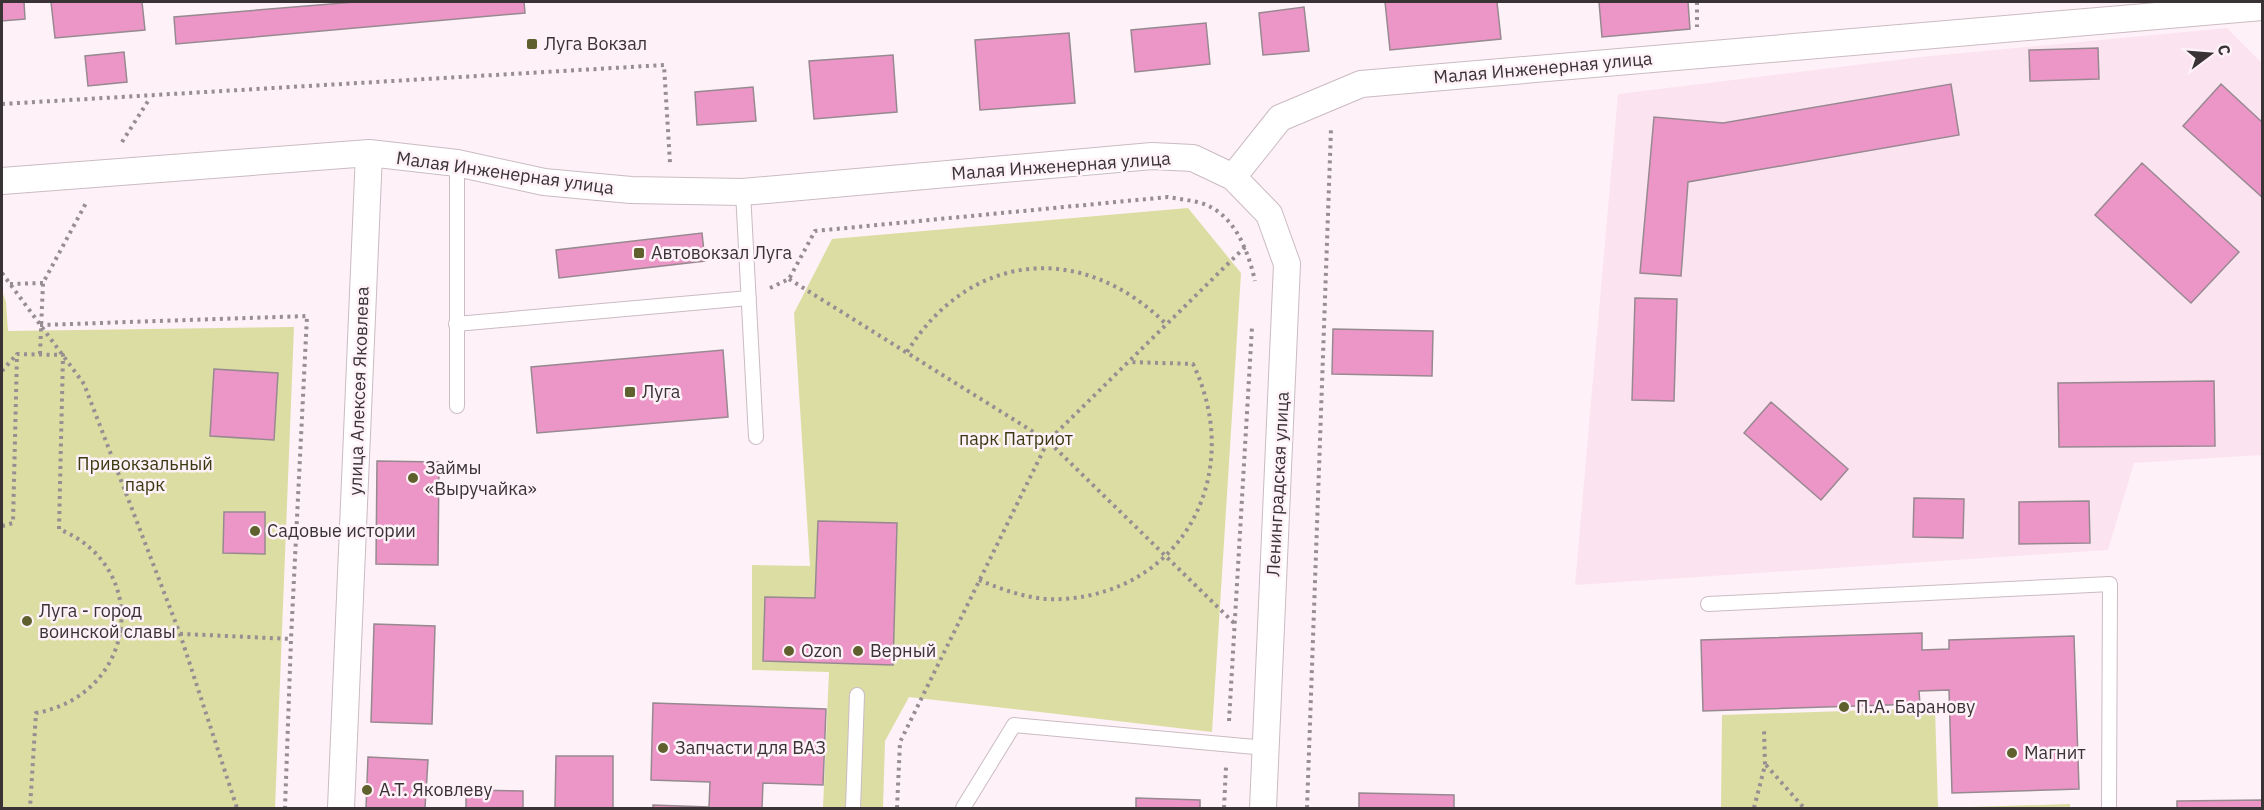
<svg xmlns="http://www.w3.org/2000/svg" width="2264" height="810" font-family="'IBM Plex Sans',sans-serif">
<style>
.built{fill:#fbe3f0}
.green{fill:#dbdda3}
.building{fill:#eb96c6;stroke:#988991;stroke-width:1.5}
.lines{fill:none;stroke-linecap:round;stroke-linejoin:round}
.service-casing{stroke:#cbbbc3;stroke-width:16}
.minor-casing{stroke:#cbbbc3;stroke-width:28}
.path{stroke:#978e92;stroke-width:4;stroke-dasharray:3 4.5;stroke-linecap:butt}
.service{stroke:#fff;stroke-width:14}
.minor{stroke:#fff;stroke-width:26}
.poi-dot{fill:#5e602d;stroke:#fef1f7;stroke-width:2}
.labels{text-anchor:middle;stroke-width:5;stroke-linejoin:round;paint-order:stroke}
.poi-label{font-size:18px;fill:#393336;stroke:#fef1f7;text-anchor:start}
.street-label{font-size:18px;fill:#393336;stroke:#fef1f7}
.park-label{font-size:18px;fill:#393a11;stroke:#fef1f7}
</style>
<rect width="100%" height="100%" fill="#fef1f7"/>
<path class="built" d="M 2227,28 L 2262,63 L 2262,455 L 2134,463 L 2108,550 L 1575,585 L 1618,94 L 1921,57 Z"/>
<path class="green" d="M 1188,208 L 1241,273 L 1212,732 L 909,697 L 885,741 L 883,808 L 823,808 L 829,672 L 752,670 L 752,565 L 810,566 L 794,313 L 832,239 Z
M 2,291 L 6,302 L 8,331 L 294,327 L 275,808 L 2,808 Z
M 1935,708 L 1938,808 L 2070,804 L 2070,808 L 1721,808 L 1722,715 Z"/>
<path class="building" d="M 2,2 L 24,2 L 25,19 L 2,21 Z
M 51,2 L 142,2 L 145,30 L 55,38 Z
M 355,2 L 524,2 L 525,13 L 176,44 L 174,17 Z
M 1385,2 L 1497,2 L 1501,39 L 1390,50 Z
M 1599,2 L 1688,2 L 1690,29 L 1602,37 Z
M 1304,7 L 1309,51 L 1263,55 L 1259,13 Z
M 1206,23 L 1210,64 L 1135,72 L 1131,30 Z
M 1069,33 L 1075,103 L 980,110 L 975,40 Z
M 2098,48 L 2099,79 L 2030,81 L 2029,50 Z
M 124,52 L 127,82 L 88,86 L 85,56 Z
M 893,55 L 897,112 L 814,119 L 809,61 Z
M 1951,84 L 1959,135 L 1688,182 L 1681,276 L 1640,273 L 1654,117 L 1723,123 Z
M 2221,84 L 2262,122 L 2262,197 L 2183,126 Z
M 753,87 L 756,121 L 697,125 L 695,92 Z
M 2142,163 L 2239,252 L 2191,303 L 2095,215 Z
M 702,233 L 705,261 L 559,278 L 556,250 Z
M 1635,298 L 1677,299 L 1674,401 L 1632,400 Z
M 1333,329 L 1433,331 L 1432,376 L 1332,374 Z
M 723,350 L 728,417 L 537,433 L 531,367 Z
M 214,369 L 278,373 L 274,440 L 210,436 Z
M 2214,381 L 2215,446 L 2059,447 L 2058,383 Z
M 1771,402 L 1848,469 L 1821,500 L 1744,433 Z
M 377,461 L 439,462 L 438,565 L 376,564 Z
M 1914,498 L 1964,499 L 1963,538 L 1913,537 Z
M 2089,501 L 2090,543 L 2019,544 L 2019,502 Z
M 224,512 L 265,512 L 265,554 L 223,553 Z
M 818,521 L 897,523 L 893,665 L 763,661 L 765,597 L 815,598 Z
M 374,624 L 435,626 L 432,724 L 371,722 Z
M 1922,633 L 1922,650 L 1949,649 L 1949,640 L 2074,636 L 2079,789 L 1952,793 L 1949,690 L 1919,691 L 1920,704 L 1703,711 L 1701,640 Z
M 653,703 L 826,709 L 823,785 L 763,783 L 762,808 L 653,808 L 653,805 L 709,807 L 710,782 L 651,780 Z
M 556,756 L 613,756 L 613,808 L 555,808 Z
M 368,757 L 428,760 L 425,808 L 366,808 Z
M 466,790 L 523,791 L 523,808 L 466,808 Z
M 1359,793 L 1454,795 L 1454,808 L 1359,808 Z
M 1136,798 L 1200,800 L 1200,808 L 1136,808 Z
M 2262,800 L 2262,808 L 2177,808 L 2177,801 Z"/>
<g class="lines">
<g class="service-casing">
<path id="service" d="M 743,192 L 756,437
M 456,324 L 749,298
M 457,406 L 457,163
M 1708,604 L 2110,584 L 2109,808
M 853,808 L 857,695
M 963,808 L 1014,725 L 1266,748"/>
</g>
<g class="minor-casing">
<path id="minor" d="M 1233,177 L 1280,118 L 1361,84 L 2262,7
M 2,181 L 369,153 L 457,163 L 544,182 L 631,190 L 743,192 L 1152,156 L 1193,158 L 1233,177 L 1269,214 L 1287,264 L 1263,808
M 341,808 L 369,153"/>
</g>
<path class="path" d="M 1697,2 L 1697,27
M 2,104 L 664,65 L 670,163
M 122,142 L 150,98
M 2,273 L 84,384 L 180,634 L 237,808
M 789,279 L 1048,441 L 1234,623
M 10,284 L 43,283
M 770,288 L 789,279 L 815,231 L 1168,197 C 1179,199 1190,200 1201,203 C 1234,213 1248,250 1255,281
M 40,325 L 307,316 L 291,639 L 285,808
M 907,352 C 970,251 1082,241 1166,324
M 40,354 L 43,283 L 86,203
M 2,371 L 17,354
M 2,526 L 13,523 L 17,354 L 63,355 L 59,529 C 154,568 136,695 36,713 L 30,808
M 979,580 C 1006,591 1033,601 1063,599 C 1185,591 1245,472 1193,364 L 1129,362
M 120,631 L 291,639
M 1229,721 L 1252,327
M 1766,765 L 1804,808
M 897,808 L 900,742 L 1048,441 L 1245,247
M 1224,808 L 1226,767
M 1307,808 L 1331,129
M 1754,808 L 1765,765 L 1764,728"/>
<use href="#service" class="service"/>
<use href="#minor" class="minor"/>
</g>
<g class="poi-dot">
<rect x="526" y="38" width="12" height="12" rx="3"/>
<rect x="633" y="247" width="12" height="12" rx="3"/>
<rect x="624" y="386" width="12" height="12" rx="3"/>
<circle cx="413" cy="478" r="6"/>
<circle cx="255" cy="531" r="6"/>
<circle cx="27" cy="621" r="6"/>
<circle cx="789" cy="651" r="6"/>
<circle cx="858" cy="651" r="6"/>
<circle cx="1844" cy="707" r="6"/>
<circle cx="663" cy="748" r="6"/>
<circle cx="2012" cy="753" r="6"/>
<circle cx="367" cy="790" r="6"/>
</g>
<g class="labels">
<g class="poi-label">
<text x="544" y="50">Луга Вокзал</text>
<text x="651" y="259">Автовокзал Луга</text>
<text x="642" y="398">Луга</text>
<text x="425" y="474">Займы<tspan x="425" dy="21">«Выручайка»</tspan></text>
<text x="267" y="537">Садовые истории</text>
<text x="39" y="617">Луга - город<tspan x="39" dy="21">воинской славы</tspan></text>
<text x="801" y="657">Ozon</text>
<text x="870" y="657">Верный</text>
<text x="1856" y="713">П.А. Баранову</text>
<text x="675" y="754">Запчасти для ВАЗ</text>
<text x="2024" y="759">Магнит</text>
<text x="379" y="796">А.Т. Яковлеву</text>
</g>
<g class="street-label">
<text transform="translate(1543 68) rotate(-5)" y="6">Малая Инженерная улица</text>
<text transform="translate(1061 166) rotate(-4)" y="6">Малая Инженерная улица</text>
<text transform="translate(505 173) rotate(8)" y="6">Малая Инженерная улица</text>
<text transform="translate(359 391) rotate(-88)" y="6">улица Алексея Яковлева</text>
<text transform="translate(1278 484) rotate(-87)" y="6">Ленинградская улица</text>
</g>
<g class="park-label">
<text x="1016" y="445">парк Патриот</text>
<text x="145" y="470">Привокзальный<tspan x="145" dy="21">парк</tspan></text>
</g>
</g>
<rect width="2264" height="810" fill="none" stroke="#393336" stroke-width="6"/>
<g transform="translate(2210 54) rotate(74)" stroke="#fef1f7" stroke-width="4.5" paint-order="stroke">
<path d="M0-4.5L10 22L0 15L-10 22Z" fill="#393336"/>
<text y="-9" font-size="16" font-weight="bold" text-anchor="middle" fill="#393336">С</text>
</g>
</svg>
